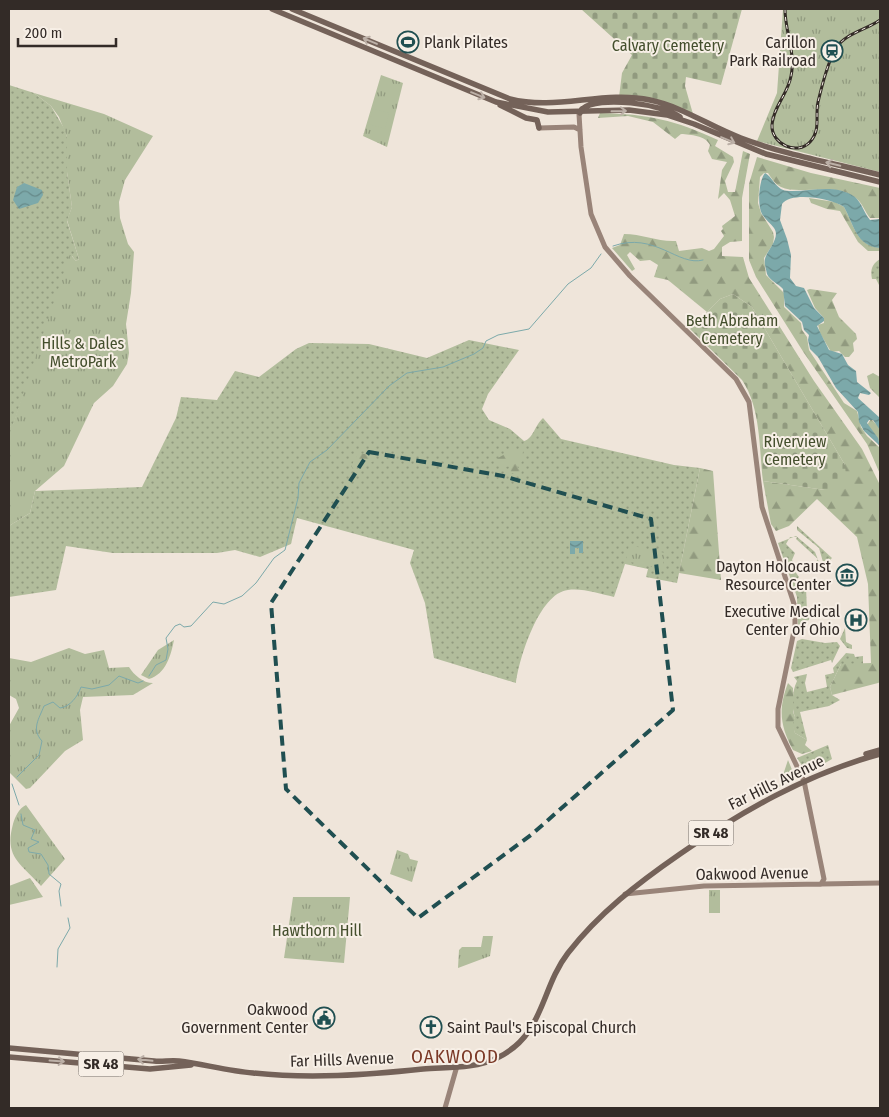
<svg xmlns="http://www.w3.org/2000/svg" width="889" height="1117" font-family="'Fira Sans Condensed',sans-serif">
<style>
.grass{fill:url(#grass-dots)}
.forest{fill:url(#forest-firs)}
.cemetery{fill:url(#cemetery-stones)}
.park{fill:url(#park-tufts)}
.pitch{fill:#b2bd9c}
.water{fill:url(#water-waves)}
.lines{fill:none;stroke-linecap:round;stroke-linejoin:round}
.stream{stroke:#7ca9aa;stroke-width:1}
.secondary{stroke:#998479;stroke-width:5}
.primary{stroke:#746259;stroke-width:5.5}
.rail-casing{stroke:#332b27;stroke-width:3}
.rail{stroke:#f7efe6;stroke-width:1;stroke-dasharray:4;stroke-linecap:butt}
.primary-bridge{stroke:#746259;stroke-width:5.5}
.oneway{stroke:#bcb0a7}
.marked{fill:none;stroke:#204f51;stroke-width:4;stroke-dasharray:10 6;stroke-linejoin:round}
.labels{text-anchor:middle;stroke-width:4;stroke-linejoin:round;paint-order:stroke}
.shield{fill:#f7efe6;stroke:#6e6660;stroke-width:1}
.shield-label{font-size:15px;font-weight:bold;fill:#332b27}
.poi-label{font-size:16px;fill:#332b27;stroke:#f7efe6;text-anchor:end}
.park-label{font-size:16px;fill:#444f2d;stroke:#f7efe6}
.street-label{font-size:16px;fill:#332b27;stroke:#f7efe6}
.quarter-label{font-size:19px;letter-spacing:1px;fill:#7b3927;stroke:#f7efe6}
</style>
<defs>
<pattern id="grass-dots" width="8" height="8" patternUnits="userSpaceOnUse" patternTransform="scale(1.25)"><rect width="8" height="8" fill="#b2bd9c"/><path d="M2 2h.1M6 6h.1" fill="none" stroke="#919a7f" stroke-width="1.8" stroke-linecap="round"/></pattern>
<pattern id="forest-firs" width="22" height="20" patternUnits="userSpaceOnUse" patternTransform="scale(1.25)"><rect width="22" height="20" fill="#b2bd9c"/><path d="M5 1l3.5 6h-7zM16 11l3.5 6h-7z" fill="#919a7f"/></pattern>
<pattern id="cemetery-stones" width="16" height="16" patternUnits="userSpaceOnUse" patternTransform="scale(1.25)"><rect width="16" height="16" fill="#b2bd9c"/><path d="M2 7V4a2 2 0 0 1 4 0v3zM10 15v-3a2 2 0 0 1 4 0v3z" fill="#919a7f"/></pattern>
<pattern id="park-tufts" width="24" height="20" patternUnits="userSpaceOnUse" patternTransform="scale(1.25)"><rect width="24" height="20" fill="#b2bd9c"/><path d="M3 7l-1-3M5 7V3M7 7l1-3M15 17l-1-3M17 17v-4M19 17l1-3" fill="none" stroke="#919a7f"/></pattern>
<pattern id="water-waves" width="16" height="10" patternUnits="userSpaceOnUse" patternTransform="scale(1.25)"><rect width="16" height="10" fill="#7ca9aa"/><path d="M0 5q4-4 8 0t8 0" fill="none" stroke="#668a8a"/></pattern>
</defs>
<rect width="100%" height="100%" fill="#efe5da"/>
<path class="grass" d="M 9,85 L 34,93 L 51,106 L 64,128 L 67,137 L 67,172 L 72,207 L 67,221 L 79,259 L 76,261 L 72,256 L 13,425 L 9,428 Z
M 880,259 L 880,287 L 876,279 L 872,279 C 870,270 872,264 880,259 Z
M 469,340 L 519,350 L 488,394 L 482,409 L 489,420 L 510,429 L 524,441 C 533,439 535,425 543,418 L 561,439 L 674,465 L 700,468 L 677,583 L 646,577 L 648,569 L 625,564 L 614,597 C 600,594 583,588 568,590 C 539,593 519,659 516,683 L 434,658 L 425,603 L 410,563 L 414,550 L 297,518 L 291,544 L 260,557 L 235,550 L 217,553 L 113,553 L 66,546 L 56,590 L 9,597 L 9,526 L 30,513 L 35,491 L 142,487 L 176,418 L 181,397 L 217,400 L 235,371 L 259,377 L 296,349 L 309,343 L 369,344 L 427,358 Z
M 797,526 L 832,558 L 829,561 L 823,562 L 819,548 L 797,530 Z
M 796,536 L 815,552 L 820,565 L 816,562 L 818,559 L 796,539 L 797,537 L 790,537 L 786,544 L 795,553 L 792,560 L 795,566 L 794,570 L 799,577 L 797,579 L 806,587 L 807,612 L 810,614 L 809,620 L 802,622 L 798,627 L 797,597 L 778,543 Z
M 845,628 L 846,642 L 852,645 L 852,649 L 847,648 L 840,639 Z
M 802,639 L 825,643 L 837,642 L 840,646 L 832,663 L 831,660 L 793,672 L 791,668 L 797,641 Z
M 846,653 L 854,654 L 855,657 L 863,656 L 863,664 L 841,664 L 830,687 L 832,695 L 840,700 L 829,706 L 800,712 L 807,740 L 795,733 L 792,724 L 795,717 C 791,707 792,691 797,681 L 794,677 L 807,674 L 805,683 L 807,692 L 827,687 L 825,675 L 834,673 L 833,668 Z
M 828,745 L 832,759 L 820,766 L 816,765 L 809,771 L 805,770 L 797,758 Z"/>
<path class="forest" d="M 600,113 C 648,114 675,120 718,140 L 715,146 L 733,157 L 734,162 L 725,181 L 728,192 L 735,192 L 743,151 L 750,154 L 742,198 L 742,241 L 730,242 L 722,247 L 722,256 L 743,257 L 749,278 L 814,381 L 862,449 L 880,485 L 880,682 L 878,683 L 832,695 L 830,687 L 841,664 L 871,663 L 868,584 L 857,537 L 817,499 L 789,526 L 776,531 L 771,524 L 763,481 L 825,490 L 845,465 L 752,307 L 733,294 L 720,299 L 707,312 L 668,280 L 654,277 L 658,265 L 650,260 L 640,261 L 630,252 L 627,255 L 635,269 L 632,271 L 612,248 L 620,245 L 624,234 C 642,234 658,242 676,241 L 679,251 L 702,248 L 709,251 L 714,249 L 724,236 L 721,231 L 723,229 L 722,226 L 735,216 L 730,200 L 724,193 L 718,199 L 722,170 L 727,162 L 712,159 L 708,151 L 710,145 C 705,135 691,135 681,134 L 675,139 L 653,122 L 628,116 L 598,118 Z
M 757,157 L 811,173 L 880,188 L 880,218 L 870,218 C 865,212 863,204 857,199 C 837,180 800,196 781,187 C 775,184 772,179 768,173 L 764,173 L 760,177 L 758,203 L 761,213 L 773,232 L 774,237 L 773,244 L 764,258 L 766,275 L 784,293 L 784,307 L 801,323 L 802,330 L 807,337 L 809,350 L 844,403 L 857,411 L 861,427 L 867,436 L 880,448 L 880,474 L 867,444 L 804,353 L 756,277 L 749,260 L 749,184 Z
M 809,198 L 835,202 L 844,207 C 854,225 856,245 880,248 L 880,251 L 868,251 L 858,242 L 840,211 L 827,209 L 811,203 Z
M 810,289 L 837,293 L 832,300 L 839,317 L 856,334 L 857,339 L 853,343 L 854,351 L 849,357 L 845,357 L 839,351 L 831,352 L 820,333 L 818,325 L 824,323 L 824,318 L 815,308 L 807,290 Z
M 873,373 L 880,377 L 880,398 L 870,388 L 867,376 Z
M 871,419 L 879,427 L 880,443 L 867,425 Z
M 521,445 L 528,450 L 523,451 L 522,462 L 517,465 L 518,468 L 522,469 L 521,474 L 510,473 L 511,466 L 503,467 L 497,464 L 498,458 L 512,450 L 518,450 Z
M 358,454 L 368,454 L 374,461 L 353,469 L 351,466 Z
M 700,468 L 713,471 L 721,580 L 679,573 Z
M 788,683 L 793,688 L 793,712 L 795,717 L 793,724 L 795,733 L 807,740 L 805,745 L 812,751 L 802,754 L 793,750 C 780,726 778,709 788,683 Z"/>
<path class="cemetery" d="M 581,9 L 742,9 L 721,85 L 686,77 L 685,86 L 693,114 L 674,107 L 619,97 L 622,73 L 632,55 Z
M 733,294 L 752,307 L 845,465 L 846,476 L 839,488 L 825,490 L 763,481 C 759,448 761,408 742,380 L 690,329 L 720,299 Z"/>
<path class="park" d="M 783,9 L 880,9 L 880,172 L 757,141 L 777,93 Z
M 381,75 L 403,83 L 387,147 L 363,136 Z
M 34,93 L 104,114 L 153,136 L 125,180 L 119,202 L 120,218 L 128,244 L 134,252 L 131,293 L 126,324 L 129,353 L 127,364 L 113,386 L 94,403 L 64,466 L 35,491 L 30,513 L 9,526 L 9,428 L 13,424 L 70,254 L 76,261 L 79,259 L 67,220 L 72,207 L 67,172 L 67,137 L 59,117 L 51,106 Z
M 629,545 L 665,553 L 662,569 L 626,561 Z
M 174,640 C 171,655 166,674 149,679 L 141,675 L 158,650 Z
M 69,648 L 85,654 L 104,650 L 109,668 L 129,667 C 134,675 143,683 153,683 L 133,695 L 83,697 L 80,710 L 83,740 L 65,751 L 30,788 L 26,789 L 9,772 L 9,726 L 19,708 L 16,699 L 9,695 L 9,658 L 31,662 Z
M 788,760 L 795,777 L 779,787 Z
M 26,805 L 65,859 L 41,886 C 20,863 4,857 13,824 C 15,817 19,808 26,805 Z
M 397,850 L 408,854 L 410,859 L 418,861 L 412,882 L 390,874 Z
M 30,878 L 43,897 L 9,905 L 9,886 Z
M 709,890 L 720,890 L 720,913 L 709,913 Z
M 293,897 L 350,897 L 344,963 L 284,958 Z
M 483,936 L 493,936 L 490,956 L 458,968 L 459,950 L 462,947 L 481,947 Z"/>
<path class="pitch" d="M 373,109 L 389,113 L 385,129 L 369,124 Z"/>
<path class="water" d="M 765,173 C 774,178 776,191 789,191 C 810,192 835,183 855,197 C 862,203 864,213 870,220 L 880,219 L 880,248 C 856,246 854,225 844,207 C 832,199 792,191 782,204 L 780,220 L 787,239 L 791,255 L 790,278 L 796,286 L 804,288 L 814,308 L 824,318 L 824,321 L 817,326 L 829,350 L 842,354 L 848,365 L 856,371 L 857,382 L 871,393 L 869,395 L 860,393 L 858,398 L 880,418 L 880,430 L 873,420 L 869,420 L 867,423 L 878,438 L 880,446 L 864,431 L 859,422 L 858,412 L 836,388 L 818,357 L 810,349 L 808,340 L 809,335 L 804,330 L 802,322 L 785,306 L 783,289 C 779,284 770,281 767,274 C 766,269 764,264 765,259 C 767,250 781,238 774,228 C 771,224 765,219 762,214 C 757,205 759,180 765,173 Z
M 24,183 L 42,190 L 43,195 L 38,203 L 19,209 L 13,200 L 17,187 Z
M 570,541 L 583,541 L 583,553 L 579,553 L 579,548 L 575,548 L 575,554 L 570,554 Z"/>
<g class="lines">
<path class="stream" d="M 613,246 C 655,231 678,267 703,260
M 149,676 L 156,665 L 166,660 L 168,649 L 166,638 L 175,626 L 180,624 L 184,627 L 191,626 L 213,602 L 224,604 L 242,596 L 256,583 L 274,558 L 285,550 L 298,498 L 299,483 L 310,462 L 327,450 L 389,386 L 407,373 L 443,367 L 474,354 L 483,348 L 486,341 L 498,335 L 529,329 L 568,284 L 591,268 L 601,254
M 17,777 L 39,755 L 42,741 C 31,729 39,719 44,706 L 53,702 L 60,708 C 70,707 78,696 81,687 L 92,689 L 109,685 L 119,676 L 138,683 L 143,681
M 12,784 L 19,805
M 21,814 L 23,825 L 35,830 L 31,839 L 39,842 L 28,848 L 29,852 L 41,854 L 48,865 L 49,874 L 61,884 L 59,891 L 61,906
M 57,967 L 58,949 L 70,928 L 68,918"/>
<path class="secondary" d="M 579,114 L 581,147 L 591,214 L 605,247 L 630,276 L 736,379 L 749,402 L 762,507 L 795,607 L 795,626 L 778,709 L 778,727 L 804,781 L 824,879 L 821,884
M 539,128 L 574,127 L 580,130
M 625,894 L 704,886 L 880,883
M 445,1108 L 457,1066"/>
<path class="primary" d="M 272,9 L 496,102 L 548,112 L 629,110 L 667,115 L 694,124 L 766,154 L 880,182
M 292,9 L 510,99 C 557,111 603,90 650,100 C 683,107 709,126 741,138 C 786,155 833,163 880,175
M 500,105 L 526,118 L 537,120 L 539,128
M 582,109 C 598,95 664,104 680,117
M 866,754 L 880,750
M 9,1048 C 57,1052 105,1057 154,1061 C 162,1062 170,1060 179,1061 C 203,1064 228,1071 253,1073 C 310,1079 366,1075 423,1069 C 446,1067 475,1069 497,1058 C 545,1035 540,989 568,953 C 599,913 638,883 680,854 C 742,811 807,774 880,754
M 9,1057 L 150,1069 L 191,1065"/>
<g class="rail-casing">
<path id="rail" d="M 785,9 C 785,32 796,53 791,76 C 788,94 773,107 772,125 C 771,144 797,156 810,142 C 821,130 815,116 818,102 C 822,86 827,63 836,48 C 846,33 866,30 880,20"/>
</g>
<use href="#rail" class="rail"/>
<path class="primary-bridge" d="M 580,113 L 582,109"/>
</g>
<defs><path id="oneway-shaft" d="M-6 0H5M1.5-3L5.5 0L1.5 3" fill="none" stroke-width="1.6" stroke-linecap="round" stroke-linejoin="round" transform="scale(1.25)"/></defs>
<g class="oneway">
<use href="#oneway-shaft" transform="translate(370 41) rotate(-157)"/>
<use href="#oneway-shaft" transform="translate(478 95) rotate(22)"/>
<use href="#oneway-shaft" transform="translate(619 111) rotate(-1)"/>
<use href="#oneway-shaft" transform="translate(728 140) rotate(23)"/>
<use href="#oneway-shaft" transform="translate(833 164) rotate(-167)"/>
<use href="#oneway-shaft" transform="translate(145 1060) rotate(-174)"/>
<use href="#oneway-shaft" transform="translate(57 1061) rotate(4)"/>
</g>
<path class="marked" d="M 369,452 L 503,476 L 651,519 L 673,710 L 531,835 L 418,918 L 286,789 L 271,603 Z"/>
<defs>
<g id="stadium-ring" transform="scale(1.125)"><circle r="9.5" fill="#f7efe6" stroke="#204f51" stroke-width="1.5"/><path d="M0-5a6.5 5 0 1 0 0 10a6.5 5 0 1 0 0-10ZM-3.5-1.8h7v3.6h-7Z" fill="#204f51"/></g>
<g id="station-ring" transform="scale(1.125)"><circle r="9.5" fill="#f7efe6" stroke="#204f51" stroke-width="1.5"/><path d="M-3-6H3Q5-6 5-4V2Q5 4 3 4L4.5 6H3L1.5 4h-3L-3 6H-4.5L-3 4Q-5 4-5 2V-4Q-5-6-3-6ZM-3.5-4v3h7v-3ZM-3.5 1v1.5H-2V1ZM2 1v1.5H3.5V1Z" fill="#204f51"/></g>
<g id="museum-ring" transform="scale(1.125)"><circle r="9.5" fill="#f7efe6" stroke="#204f51" stroke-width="1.5"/><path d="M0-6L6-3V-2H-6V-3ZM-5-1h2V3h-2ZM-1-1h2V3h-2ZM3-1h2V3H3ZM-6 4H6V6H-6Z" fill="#204f51"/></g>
<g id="hospital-ring" transform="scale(1.125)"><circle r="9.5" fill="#f7efe6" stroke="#204f51" stroke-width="1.5"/><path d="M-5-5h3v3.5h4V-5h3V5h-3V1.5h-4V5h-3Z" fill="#204f51"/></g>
<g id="civic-ring" transform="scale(1.125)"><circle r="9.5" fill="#f7efe6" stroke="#204f51" stroke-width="1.5"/><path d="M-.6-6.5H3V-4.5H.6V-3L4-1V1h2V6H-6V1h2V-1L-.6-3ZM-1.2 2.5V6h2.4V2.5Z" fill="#204f51"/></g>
<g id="church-ring" transform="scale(1.125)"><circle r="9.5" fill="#f7efe6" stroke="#204f51" stroke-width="1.5"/><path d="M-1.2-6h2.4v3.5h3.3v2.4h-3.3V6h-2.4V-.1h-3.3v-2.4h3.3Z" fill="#204f51"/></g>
</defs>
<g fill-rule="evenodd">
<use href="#stadium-ring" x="408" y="42"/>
<use href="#station-ring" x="832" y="51"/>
<use href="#museum-ring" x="847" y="575"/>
<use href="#hospital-ring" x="856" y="620"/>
<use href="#civic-ring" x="324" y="1018"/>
<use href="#church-ring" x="431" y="1027"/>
</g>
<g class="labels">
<g class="shield">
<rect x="688.5" y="820.5" width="45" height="25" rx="4"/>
<rect x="78.5" y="1051.5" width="45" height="25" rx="4"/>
</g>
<g class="shield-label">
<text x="711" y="838">SR 48</text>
<text x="101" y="1069">SR 48</text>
</g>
<g class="poi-label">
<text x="424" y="48" text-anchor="start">Plank Pilates</text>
<text x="816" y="48">Carillon<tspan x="816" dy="18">Park Railroad</tspan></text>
<text x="831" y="572">Dayton Holocaust<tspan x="831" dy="18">Resource Center</tspan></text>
<text x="840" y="617">Executive Medical<tspan x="840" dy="18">Center of Ohio</tspan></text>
<text x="308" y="1015">Oakwood<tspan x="308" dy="18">Government Center</tspan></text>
<text x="447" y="1033" text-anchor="start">Saint Paul's Episcopal Church</text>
</g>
<g class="park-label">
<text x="668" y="51">Calvary Cemetery</text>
<text x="732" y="326">Beth Abraham<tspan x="732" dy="18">Cemetery</tspan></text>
<text x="83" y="349">Hills &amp; Dales<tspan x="83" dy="18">MetroPark</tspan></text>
<text x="795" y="447">Riverview<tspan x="795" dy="18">Cemetery</tspan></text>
<text x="317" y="936">Hawthorn Hill</text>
</g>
<g class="street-label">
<text transform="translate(776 782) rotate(-26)" y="6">Far Hills Avenue</text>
<text transform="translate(752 873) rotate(-1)" y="6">Oakwood Avenue</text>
<text transform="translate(342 1059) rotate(-2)" y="6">Far Hills Avenue</text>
</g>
<g class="quarter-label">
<text x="455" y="1063">OAKWOOD</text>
</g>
</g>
<rect width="889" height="1117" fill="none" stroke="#332b27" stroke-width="20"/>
<path d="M18 38v8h98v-8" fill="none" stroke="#332b27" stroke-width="2.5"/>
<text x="25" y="38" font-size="15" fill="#332b27" stroke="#f7efe6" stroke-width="4" paint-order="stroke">200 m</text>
</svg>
